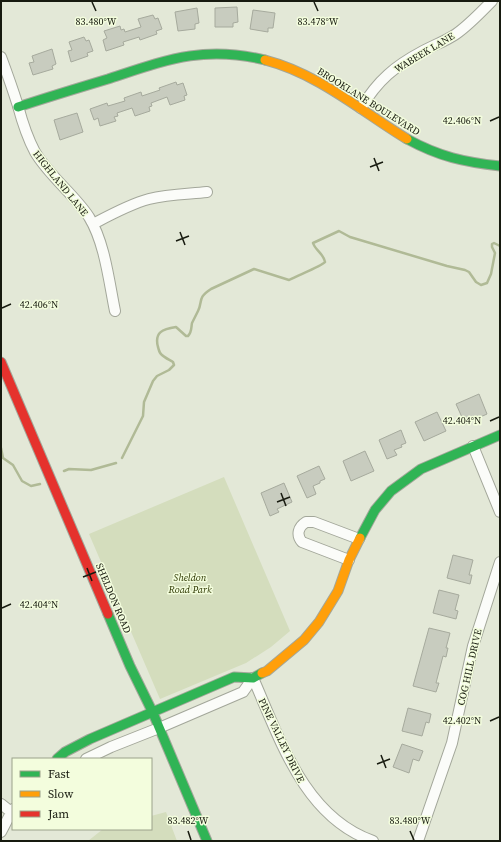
<svg xmlns="http://www.w3.org/2000/svg" width="501" height="842" font-family="'Source Serif 4',serif">
<style>
.green{fill:#d4ddbd}
.lines{fill:none;stroke-linecap:round;stroke-linejoin:round}
.stream{stroke:#b0ba96;stroke-width:2.5}
.building{fill:#c8ccbf;stroke:#a6aa9d}
.street-casing{stroke:#a3a79a;stroke-width:12}
.fast-casing{stroke:#a3a79a;stroke-width:11}
.slow-casing{stroke:#a3a79a;stroke-width:11}
.jam-casing{stroke:#a3a79a;stroke-width:11}
.street{stroke:#fbfcf9;stroke-width:10}
.fast{stroke:#30b455;stroke-width:9}
.slow{stroke:#ff9f0a;stroke-width:9}
.jam{stroke:#e5322d;stroke-width:9}
.ticks{fill:none;stroke:#171a0f;stroke-width:1.5}
.labels{text-anchor:middle;stroke-width:3;stroke-linejoin:round;paint-order:stroke}
.street-label{font-size:10px;fill:#171a0f;stroke:#f3fddd}
.park-label{font-size:10px;font-style:italic;fill:#2d3701;stroke:#f3fddd}
.ticks-label{font-size:10px;text-anchor:middle;fill:#171a0f;stroke:#f3fddd;stroke-width:3;stroke-linejoin:round;paint-order:stroke}
</style>
<rect width="100%" height="100%" fill="#e3e8d7"/>
<path class="green" d="M 224,477 L 290,631 L 271,647 L 246,663 L 160,699 L 89,534 Z
M 166,812 L 177,841 L 88,841 L 103,829 L 151,829 L 151,816 Z"/>
<g class="lines">
<path class="stream" d="M 1,448 L 3,458 L 13,465 L 22,481 L 31,486 L 40,484
M 122,458 L 143,416 L 144,402 L 153,381 L 157,376 L 169,370 L 174,365 L 173,362 C 170,360 165,358 162,355 C 159,353 159,350 158,347 C 154,332 163,329 176,327 L 186,336 L 188,336 C 192,332 191,328 192,323 C 194,319 196,315 198,311 C 203,301 197,298 211,289 L 254,269 L 289,280 C 296,276 322,266 325,262 C 324,254 315,250 313,243 L 339,231 L 350,237 L 447,266 L 465,270 L 469,272 L 476,282 L 481,285 L 487,283 L 491,274 L 495,253 L 492,247 L 492,244 L 494,243 L 500,246
M 64,471 L 69,469 L 91,470 L 116,463"/>
</g>
<path class="building" d="M 237,7 L 238,22 L 233,23 L 233,27 L 215,27 L 215,8 Z
M 197,8 L 199,23 L 195,24 L 195,29 L 178,31 L 175,12 Z
M 253,10 L 275,13 L 273,28 L 268,28 L 268,32 L 250,29 Z
M 153,15 L 155,19 L 158,18 L 162,29 L 156,31 L 157,34 L 140,40 L 139,37 L 123,42 L 124,45 L 106,51 L 103,40 L 107,38 L 104,31 L 120,26 L 121,30 L 124,29 L 125,32 L 141,27 L 138,19 Z
M 84,37 L 86,41 L 89,40 L 93,51 L 87,53 L 88,56 L 71,62 L 68,51 L 72,50 L 69,42 Z
M 52,49 L 56,64 L 52,66 L 53,69 L 33,75 L 29,63 L 34,62 L 32,56 Z
M 176,82 L 177,85 L 183,83 L 187,95 L 184,96 L 185,100 L 170,105 L 167,97 L 151,103 L 152,106 L 149,107 L 150,111 L 135,116 L 132,108 L 117,113 L 118,116 L 114,117 L 116,121 L 100,126 L 98,118 L 94,120 L 90,109 L 107,103 L 108,106 L 125,101 L 124,98 L 141,92 L 142,96 L 160,90 L 159,88 Z
M 77,113 L 83,132 L 60,140 L 54,120 Z
M 479,394 L 487,414 L 465,424 L 456,404 Z
M 437,412 L 446,431 L 424,441 L 415,422 Z
M 401,430 L 406,443 L 401,445 L 402,447 L 394,450 L 397,455 L 387,459 L 379,440 Z
M 365,451 L 374,471 L 351,481 L 343,461 Z
M 319,466 L 325,479 L 320,481 L 320,483 L 313,486 L 316,494 L 307,498 L 297,476 Z
M 284,483 L 292,502 L 277,509 L 279,512 L 270,516 L 261,493 Z
M 453,555 L 473,560 L 469,575 L 472,575 L 470,584 L 447,578 Z
M 439,590 L 459,595 L 455,610 L 458,611 L 456,619 L 433,613 Z
M 429,628 L 450,633 L 446,648 L 448,648 L 446,657 L 443,656 L 436,683 L 439,683 L 436,692 L 413,686 Z
M 408,708 L 431,714 L 429,723 L 426,722 L 422,736 L 402,731 Z
M 402,744 L 423,751 L 419,761 L 413,759 L 409,773 L 393,767 Z"/>
<g class="lines">
<g class="street-casing">
<path id="street" d="M 1,57 C 7,73 13,90 18,106 C 22,121 27,137 35,152 C 49,176 74,194 89,217 C 105,243 109,282 115,311
M 361,108 C 378,80 395,66 423,51 C 434,45 446,41 456,34 C 469,25 480,13 492,1
M 93,224 C 110,215 130,204 149,199 C 168,194 188,194 207,192
M 473,446 L 500,512
M 349,560 L 302,542 C 296,535 298,527 306,522 L 314,522 L 359,539
M 253,678 C 280,739 304,817 373,841
M 86,759 L 111,747 L 159,728 L 243,692 L 253,678
M 1,804 L 11,812
M 1,832 L 13,809
M 418,841 L 452,743 L 473,646 L 500,562"/>
</g>
<g class="fast-casing">
<path id="fast" d="M 18,107 C 48,97 78,88 108,79 C 166,60 203,45 265,60
M 407,139 C 440,157 464,162 500,166
M 360,538 L 375,510 L 391,491 L 421,469 L 500,435
M 108,614 L 130,666 L 153,713 L 207,841
M 57,759 L 65,752 L 90,739 L 234,677 L 253,678 L 262,673"/>
</g>
<g class="slow-casing">
<path id="slow" d="M 265,60 C 319,74 361,111 407,139
M 262,673 L 267,671 L 304,640 L 319,622 L 338,591 L 349,560 L 360,538"/>
</g>
<g class="jam-casing">
<path id="jam" d="M 1,362 L 108,614"/>
</g>
<use href="#street" class="street"/>
<use href="#fast" class="fast"/>
<use href="#slow" class="slow"/>
<use href="#jam" class="jam"/>
</g>
<path class="ticks" d="M 92,2 L 96,11M 314,2 L 318,11M 490,121 L 499,117M 374,158 L 379,171M 370,167 L 383,162M 180,232 L 185,245M 176,241 L 189,236M 2,308 L 11,304M 490,421 L 499,417M 281,493 L 286,506M 277,502 L 290,497M 87,568 L 92,581M 83,577 L 96,572M 2,608 L 11,604M 490,721 L 499,717M 381,755 L 386,768M 377,764 L 390,759M 188,831 L 191,840M 410,831 L 414,840"/>
<g class="labels">
<g class="street-label">
<text transform="translate(424 52) rotate(-31)" y="4">WABEEK LANE</text>
<text transform="translate(369 101) rotate(32)" y="4">BROOKLANE BOULEVARD</text>
<text transform="translate(61 183) rotate(51)" y="4">HIGHLAND LANE</text>
<text transform="translate(114 598) rotate(67)" y="4">SHELDON ROAD</text>
<text transform="translate(469 667) rotate(-77)" y="4">COG HILL DRIVE</text>
<text transform="translate(282 740) rotate(64)" y="4">PINE VALLEY DRIVE</text>
</g>
<g class="park-label">
<text x="190" y="581">Sheldon<tspan x="190" dy="12">Road Park</tspan></text>
</g>
</g>
<g class="ticks-label">
<text x="96" y="25">83.480°W</text>
<text x="318" y="25">83.478°W</text>
<text x="462" y="124">42.406°N</text>
<text x="39" y="308">42.406°N</text>
<text x="462" y="424">42.404°N</text>
<text x="39" y="608">42.404°N</text>
<text x="462" y="724">42.402°N</text>
<text x="188" y="824">83.482°W</text>
<text x="410" y="824">83.480°W</text>
</g>
<rect width="501" height="842" fill="none" stroke="#171a0f" stroke-width="4"/>
<rect x="12" y="758" width="140" height="72" fill="#f3fddd" stroke="#9ba28b"/>
<rect x="20" y="771" width="20" height="6" fill="#30b455" stroke="#9ba28b"/>
<text x="48" y="778" font-size="12" fill="#171a0f">Fast</text>
<rect x="20" y="791" width="20" height="6" fill="#ff9f0a" stroke="#9ba28b"/>
<text x="48" y="798" font-size="12" fill="#171a0f">Slow</text>
<rect x="20" y="811" width="20" height="6" fill="#e5322d" stroke="#9ba28b"/>
<text x="48" y="818" font-size="12" fill="#171a0f">Jam</text>
</svg>
